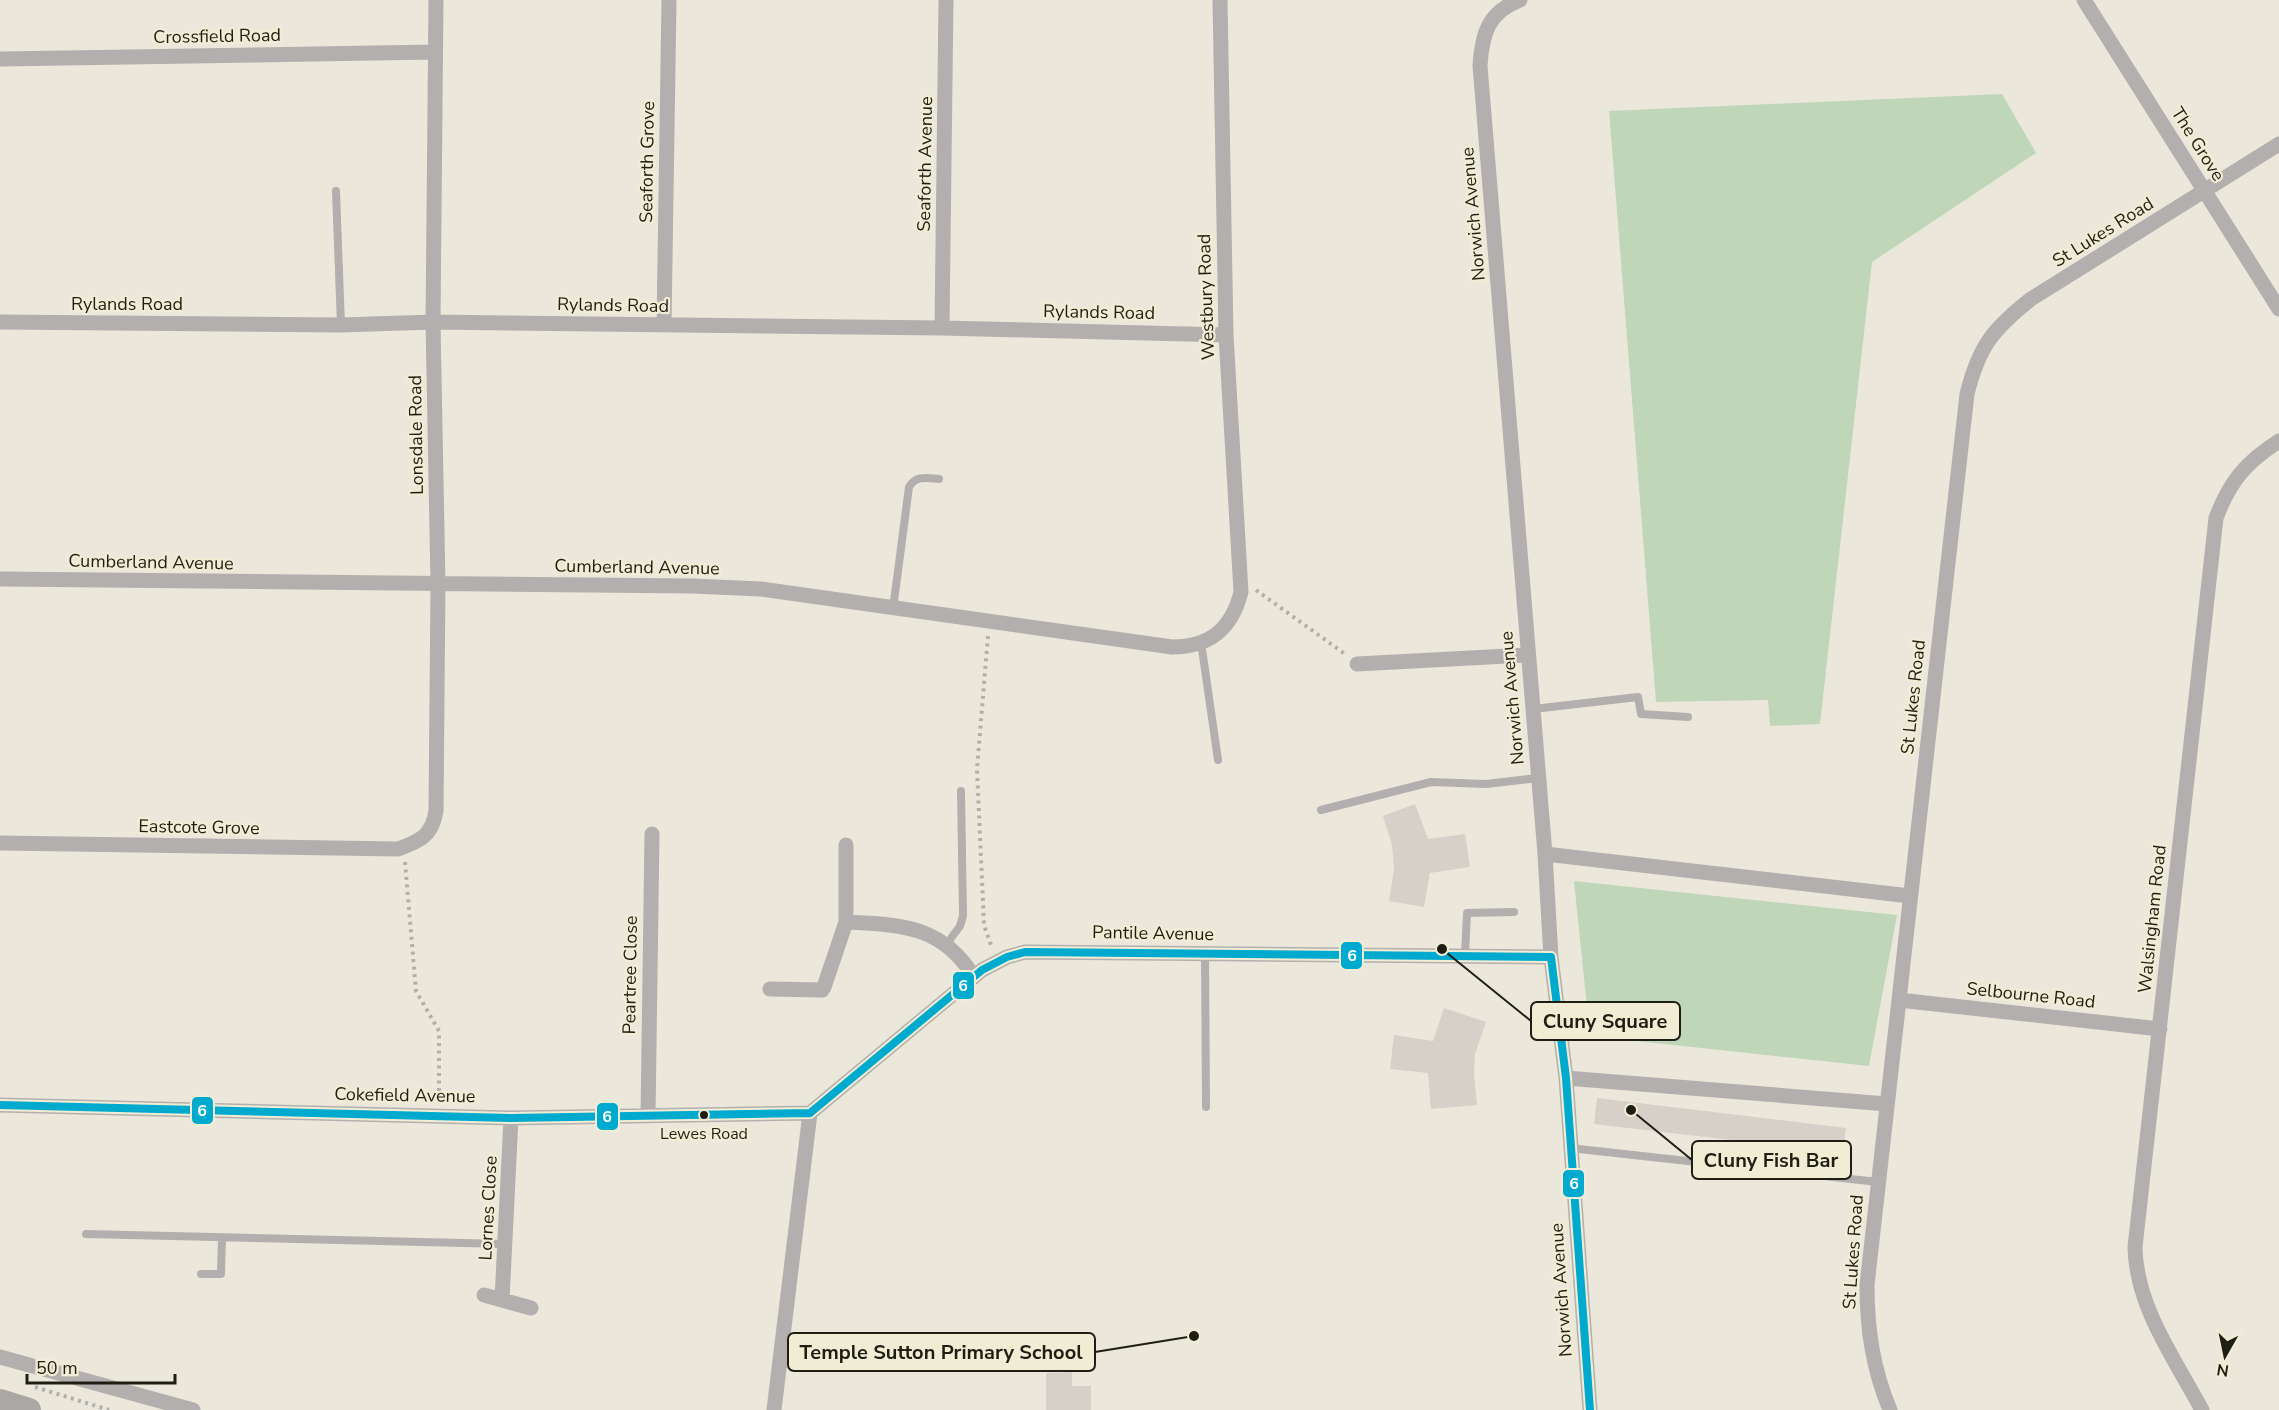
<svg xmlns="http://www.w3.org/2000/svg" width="2279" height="1410" font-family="'Nunito Sans',sans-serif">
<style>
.green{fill:#c0d6b9}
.building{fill:#d6d0c9}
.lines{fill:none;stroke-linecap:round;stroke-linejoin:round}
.path{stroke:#b1afab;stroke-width:4;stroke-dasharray:3 4.5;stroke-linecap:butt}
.lane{stroke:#b3afae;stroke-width:8}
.street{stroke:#b3afae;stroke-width:15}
.primary{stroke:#aba7a4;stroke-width:24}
.bus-1-casing{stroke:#f1edd5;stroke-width:12}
.bus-1{stroke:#00a9ce;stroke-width:8}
.bus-dot{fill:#1f1e15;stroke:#f1edd5;stroke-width:2}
.labels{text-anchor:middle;stroke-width:4.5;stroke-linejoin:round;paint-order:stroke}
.bus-label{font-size:16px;fill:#1f1e15;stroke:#f1edd5}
.street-label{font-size:18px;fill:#1f1e15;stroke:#f1edd5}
.leader{fill:none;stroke:#1f1e15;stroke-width:2}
.callout-dot{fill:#1f1e15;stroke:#f1edd5;stroke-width:2}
.callout{fill:#f1edd5;stroke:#1f1e15;stroke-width:2}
.callout-label{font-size:20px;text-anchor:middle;font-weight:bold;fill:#1f1e15}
.line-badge{stroke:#f1edd5;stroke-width:2}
.badge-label{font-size:16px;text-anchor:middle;font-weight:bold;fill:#fff}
</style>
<rect width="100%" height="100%" fill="#ebe8db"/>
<path class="green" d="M 2002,94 L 2036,153 L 1872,262 L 1820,724 L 1770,726 L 1768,700 L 1656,702 L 1609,111 Z
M 1574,881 L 1897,915 L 1869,1066 L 1590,1036 Z"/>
<path class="building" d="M 1415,804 L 1428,839 L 1465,834 L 1470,867 L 1430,873 L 1424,907 L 1389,901 L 1394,869 L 1392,845 L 1383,816 Z
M 1444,1008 L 1486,1022 L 1475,1054 L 1474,1074 L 1477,1105 L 1431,1109 L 1428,1073 L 1390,1069 L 1394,1035 L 1433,1041 Z
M 1597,1098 L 1846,1128 L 1843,1153 L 1594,1124 Z
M 1072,1372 L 1072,1386 L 1091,1386 L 1091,1410 L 1046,1410 L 1046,1373 Z"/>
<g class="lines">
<path class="path" d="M 1256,590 L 1345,654
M 988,636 L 977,769 L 984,925 L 992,948
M 405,862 L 416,991 L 439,1031 L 439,1100
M 35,1387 L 109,1410"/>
<path class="lane" d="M 336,191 L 341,325
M 893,609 L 909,487 C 916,475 927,478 939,479
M 1201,642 L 1218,760
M 1533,709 L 1638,697 L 1641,714 L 1688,717
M 1321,810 L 1431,782 L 1486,784 L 1538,778
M 946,945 L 960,926 L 963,916 L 961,791
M 1205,953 L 1206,1107
M 1465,956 L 1467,913 L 1514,912
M 1570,1148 L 1878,1182
M 86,1234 L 506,1244
M 201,1274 L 221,1274 L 222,1238"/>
<path class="street" d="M 1520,0 C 1488,12 1482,34 1480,66 L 1545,854 L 1551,957 L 1566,1078 L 1590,1410
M 2084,0 L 2279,309
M 0,59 L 435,52
M 0,322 L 341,325 L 433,322 L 942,328 L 1226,335
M 664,325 L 669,0
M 942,328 L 946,0
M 0,579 L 692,586 L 761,589 L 1172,647 C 1211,647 1232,628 1241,592 L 1226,335 L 1220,0
M 1357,664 L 1528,655
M 0,843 L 398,849 C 420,841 432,836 436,811 L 438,584 L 433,322 L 436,0
M 1545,854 L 1910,896
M 846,922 C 901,925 942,925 974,977
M 770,989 L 822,990 L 824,987 L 846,922 L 846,845
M 1899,1000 L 2160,1029
M 1566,1078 L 1887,1104
M 0,1105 L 511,1118 L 810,1113
M 810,1113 L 982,970 L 1007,957 L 1025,952 L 1551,957
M 648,1116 L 652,834
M 484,1295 L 531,1308
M 502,1300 L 511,1118
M 0,1357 L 193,1410
M 774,1410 L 810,1113
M 1890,1410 C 1873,1369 1867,1330 1867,1285 L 1967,394 C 1979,346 1993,329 2031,299 L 2279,144
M 2202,1410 C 2175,1359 2136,1307 2135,1247 L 2216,518 C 2230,481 2246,462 2279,441"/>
<path class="primary" d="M 0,1401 L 29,1410"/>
<g class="bus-1-casing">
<path id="bus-1" d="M 1551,957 L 1566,1078 L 1590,1410
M 0,1105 L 511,1118 L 810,1113
M 810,1113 L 982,970 L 1007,957 L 1025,952 L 1551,957"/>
</g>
<use href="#bus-1" class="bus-1"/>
</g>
<circle class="bus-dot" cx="704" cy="1115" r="5"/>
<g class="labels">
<g class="bus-label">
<text x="704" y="1139">Lewes Road</text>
</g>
<g class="street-label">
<text transform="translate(217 36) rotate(-1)" y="6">Crossfield Road</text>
<text transform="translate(2198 144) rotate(58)" y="6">The Grove</text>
<text transform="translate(647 162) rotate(-89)" y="6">Seaforth Grove</text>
<text transform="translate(925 164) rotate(-89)" y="6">Seaforth Avenue</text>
<text transform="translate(1473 214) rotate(-95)" y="6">Norwich Avenue</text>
<text transform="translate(2103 232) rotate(-32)" y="6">St Lukes Road</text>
<text transform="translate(1206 297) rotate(-92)" y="6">Westbury Road</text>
<text x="127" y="310">Rylands Road</text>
<text transform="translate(613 305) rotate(1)" y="6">Rylands Road</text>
<text transform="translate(1099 312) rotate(1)" y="6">Rylands Road</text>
<text transform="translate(416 435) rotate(-91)" y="6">Lonsdale Road</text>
<text transform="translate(151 562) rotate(1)" y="6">Cumberland Avenue</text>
<text transform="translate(637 567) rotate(1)" y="6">Cumberland Avenue</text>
<text transform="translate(1913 697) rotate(-84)" y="6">St Lukes Road</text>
<text transform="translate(1512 698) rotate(-95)" y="6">Norwich Avenue</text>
<text transform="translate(199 827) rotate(1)" y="6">Eastcote Grove</text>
<text transform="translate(2152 919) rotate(-84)" y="6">Walsingham Road</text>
<text transform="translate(1153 933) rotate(1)" y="6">Pantile Avenue</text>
<text transform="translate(630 975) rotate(-89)" y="6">Peartree Close</text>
<text transform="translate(2031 995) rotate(6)" y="6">Selbourne Road</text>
<text transform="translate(405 1095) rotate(1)" y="6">Cokefield Avenue</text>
<text transform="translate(488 1208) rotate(-87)" y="6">Lornes Close</text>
<text transform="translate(1853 1252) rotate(-86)" y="6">St Lukes Road</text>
<text transform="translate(1561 1290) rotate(-94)" y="6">Norwich Avenue</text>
</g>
</g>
<path class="leader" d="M1442 949L1531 1021M1631 1110L1692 1160M1194 1336L1095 1352"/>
<g class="callout-dot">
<circle cx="1442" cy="949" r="6"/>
<circle cx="1631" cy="1110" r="6"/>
<circle cx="1194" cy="1336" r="6"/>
</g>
<g class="callout">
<rect x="1531" y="1002" width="149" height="38" rx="6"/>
<rect x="1692" y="1141" width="159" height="38" rx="6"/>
<rect x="788" y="1333" width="307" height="38" rx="6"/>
</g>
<g class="callout-label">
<text x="1605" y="1028">Cluny Square</text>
<text x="1771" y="1167">Cluny Fish Bar</text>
<text x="941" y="1359">Temple Sutton Primary School</text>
</g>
<g class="line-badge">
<rect x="1340" y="941" width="23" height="29" rx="6" fill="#00a9ce"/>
<rect x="952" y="971" width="23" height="29" rx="6" fill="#00a9ce"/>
<rect x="191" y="1096" width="23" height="29" rx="6" fill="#00a9ce"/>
<rect x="596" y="1102" width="23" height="29" rx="6" fill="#00a9ce"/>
<rect x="1562" y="1169" width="23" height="29" rx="6" fill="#00a9ce"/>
</g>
<g class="badge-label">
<text x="1352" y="961">6</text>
<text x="963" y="991">6</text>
<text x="202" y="1116">6</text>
<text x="607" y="1122">6</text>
<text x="1574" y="1189">6</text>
</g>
<g transform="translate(2225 1356) rotate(189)" stroke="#f1edd5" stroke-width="4.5" paint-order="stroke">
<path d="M0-4.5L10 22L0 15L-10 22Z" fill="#1f1e15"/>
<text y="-9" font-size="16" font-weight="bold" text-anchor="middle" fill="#1f1e15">N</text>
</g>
<path d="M27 1374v9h148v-9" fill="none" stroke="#1f1e15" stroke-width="3"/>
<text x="36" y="1374" font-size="18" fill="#1f1e15" stroke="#f1edd5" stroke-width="4.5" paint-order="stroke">50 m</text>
</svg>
